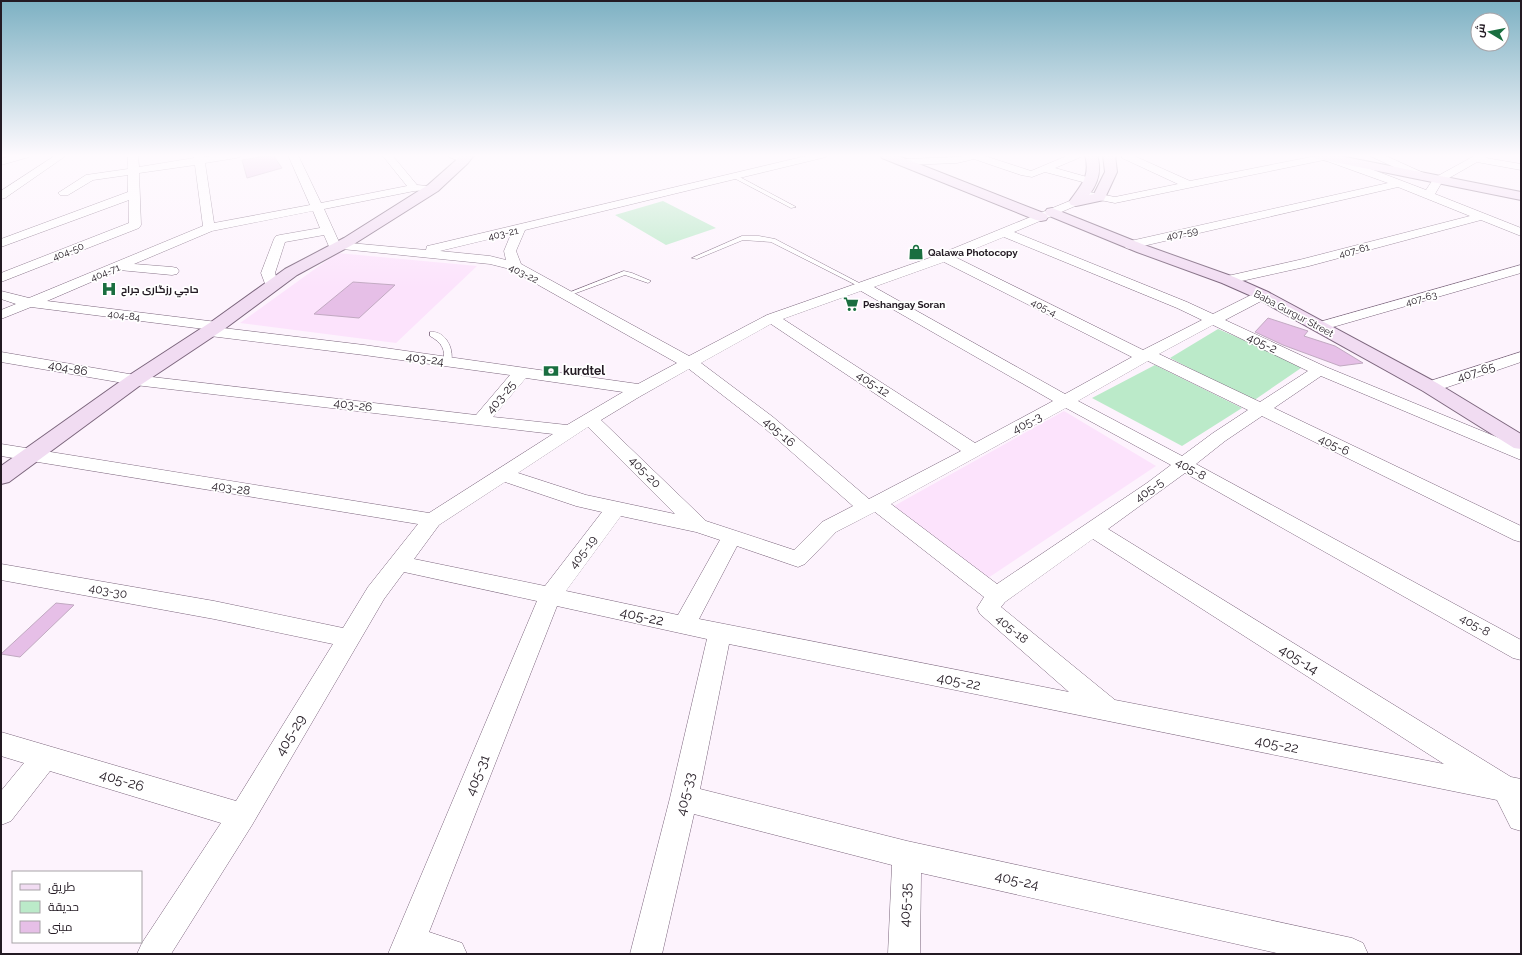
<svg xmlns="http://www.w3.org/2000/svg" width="1522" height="955" font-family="Raleway,Cairo,sans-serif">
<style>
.built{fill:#fce3fc}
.green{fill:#bbeac9}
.building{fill:#e6bfe7;stroke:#c1a9c1}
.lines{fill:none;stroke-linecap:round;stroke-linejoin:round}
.lane-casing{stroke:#7c667d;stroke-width:1}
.street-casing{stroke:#7c667d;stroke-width:1}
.secondary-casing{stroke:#7c667d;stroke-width:2}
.lane{fill:#fff;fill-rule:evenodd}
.street{fill:#fff;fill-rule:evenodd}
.secondary{fill:#f1dcf2;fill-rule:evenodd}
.labels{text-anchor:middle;stroke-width:3.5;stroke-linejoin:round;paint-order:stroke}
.far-street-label{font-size:10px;fill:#231a23;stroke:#fff}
.far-poi-label{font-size:10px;font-weight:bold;fill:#231a23;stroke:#fff;text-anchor:start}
.street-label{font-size:12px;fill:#231a23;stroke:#fff}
.poi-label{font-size:12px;font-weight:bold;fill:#231a23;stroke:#fff;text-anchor:start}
.near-street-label{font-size:14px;fill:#231a23;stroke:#fff}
</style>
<rect width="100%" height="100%" fill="#fdf3fd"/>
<path class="built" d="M 337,253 L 477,266 L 396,343 L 240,323 Z
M 1064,411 L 1156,466 L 988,578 L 894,506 Z"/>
<path class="green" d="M 663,201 L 716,228 L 666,245 L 615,215 Z
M 1218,329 L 1304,366 L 1253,401 L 1170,358 Z
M 1155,365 L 1242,408 L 1182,446 L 1092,398 Z"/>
<path class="building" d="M 273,155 L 282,168 L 247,178 L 242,160 Z
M 353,282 L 395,285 L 359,318 L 314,314 Z
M 1268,318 L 1308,331 L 1304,336 L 1335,346 L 1363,363 L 1340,366 L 1283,345 L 1255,332 Z
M 56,603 L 74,605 L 20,657 L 1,654 Z"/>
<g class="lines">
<g class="lane-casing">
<path id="lane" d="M 732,175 L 736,175 L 796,207 L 791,208 L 732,177 Z
M 742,236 L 759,236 L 775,239 L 865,286 L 860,287 L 771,242 L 743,240 L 697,259 L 692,258 Z
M 624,271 L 632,273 L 651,281 L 648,283 L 625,275 L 568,296 L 566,297 L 563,295 Z
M 430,332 C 446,330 456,351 450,365 L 444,365 L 443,363 C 446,349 442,343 430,336 Z"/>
</g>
<g class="street-casing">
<path id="street" d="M 15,155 L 30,155 L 29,157 L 1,165 L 1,159 Z
M 56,155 L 67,155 L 5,198 L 1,199 L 1,191 Z
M 128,155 L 138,155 L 139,167 L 194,158 L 194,155 L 204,155 L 204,157 L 218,155 L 241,155 L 240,157 L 236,158 L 205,163 L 214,223 L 310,205 L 288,155 L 298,155 L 321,203 L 407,186 L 382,155 L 392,155 L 417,185 L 428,186 L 430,188 L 428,190 L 414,191 L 324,209 L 339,242 L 426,250 L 427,246 L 432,245 L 810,155 L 827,155 L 826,157 L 525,230 L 516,251 L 521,264 L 689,356 L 767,315 L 935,256 L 1072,200 L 1080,200 L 1082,202 L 1080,204 L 1014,232 L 1187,302 L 1213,314 L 1257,292 L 1262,291 L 1267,292 L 1269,295 L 1267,298 L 1225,320 L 1326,367 L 1521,447 L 1521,460 L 1321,376 L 1274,408 L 1521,526 L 1521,542 L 1514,540 L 1262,416 L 1225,441 L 1196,464 L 1521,640 L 1521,660 L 1513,658 L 1185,473 L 1108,529 L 1511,777 L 1521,779 L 1521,831 L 1511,828 L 1497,800 L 729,644 L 700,789 L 907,841 L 1352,938 L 1363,943 L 1368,954 L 1281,954 L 921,873 L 920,954 L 888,954 L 892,865 L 694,814 L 662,954 L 630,954 L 670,798 L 707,639 L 557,606 L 429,932 L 462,943 L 467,954 L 388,954 L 537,601 L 404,572 L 384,599 L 252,825 L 171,954 L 137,954 L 142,943 L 221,823 L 50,771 L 11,821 L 1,825 L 1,791 L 24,763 L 1,756 L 1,732 L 236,801 L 333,644 L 214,619 L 1,580 L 1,564 L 214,601 L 343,628 L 368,587 L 418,524 L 1,456 L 1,444 L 429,513 L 553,434 L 135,385 L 1,362 L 1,352 L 135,375 L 476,415 L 510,375 L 364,355 L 210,336 L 205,334 L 202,331 L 204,329 L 31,307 L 1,319 L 1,310 L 16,304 L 1,299 L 1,291 L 29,298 L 203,226 L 195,165 L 139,173 L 141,225 L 139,228 L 1,282 L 1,273 L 129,223 L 129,200 L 1,247 L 1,239 L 128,192 L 128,175 L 93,180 L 68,195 L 60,195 L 58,193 L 86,175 L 128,169 ZM 313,211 L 320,228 L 280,235 L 276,236 L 274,239 L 261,273 L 267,289 L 272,290 L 277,289 L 279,286 L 275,273 L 285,242 L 324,235 L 331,251 L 336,252 L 342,249 L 490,264 L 510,269 L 677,363 L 638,384 L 364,345 L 223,328 L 224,326 L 222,323 L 217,322 L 47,301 L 119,270 L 172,275 L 177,274 L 179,271 L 177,268 L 172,267 L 134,264 L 212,231 ZM 511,234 L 504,251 L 506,260 L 490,256 L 440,251 ZM 1004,237 L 1177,308 L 1202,320 L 1143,350 L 955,257 ZM 944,262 L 1132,357 L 1065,394 L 874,287 ZM 861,291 L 1053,401 L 975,443 L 783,319 ZM 771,324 L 961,451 L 869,499 L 773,417 L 701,363 ZM 1213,325 L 1308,371 L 1260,402 L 1159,354 ZM 1148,361 L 1248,410 L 1213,433 L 1182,456 L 1078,401 ZM 689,369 L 761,425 L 853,506 L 822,522 L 794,550 L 706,521 L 601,420 L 639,397 ZM 526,378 L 623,392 L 567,425 L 493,417 ZM 1066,408 L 1171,465 L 1147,483 L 997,584 L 891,504 ZM 588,427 L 675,514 L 586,495 L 518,473 ZM 505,482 L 576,506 L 602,512 L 545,586 L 414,559 L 439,525 ZM 875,512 L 984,597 L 977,608 L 980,614 L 1069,692 L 699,619 L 737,546 L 798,567 L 805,564 L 836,532 ZM 621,516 L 696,532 L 720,540 L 678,615 L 566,591 ZM 1093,539 L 1444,764 L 1115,700 L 1001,607 L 1005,602 Z
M 448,155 L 461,155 L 469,160 L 464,163 L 449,157 Z
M 967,155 L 985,155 L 985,156 L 1031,171 L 1069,155 L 1082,155 L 1081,157 L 1055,168 L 1094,179 L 1095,181 L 1090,184 L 1045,172 L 1032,177 L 1021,175 L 974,159 L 957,163 L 905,165 L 900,162 L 905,159 L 957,157 Z
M 1122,155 L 1132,155 L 1190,181 L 1321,155 L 1329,155 L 1363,166 L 1426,190 L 1434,178 L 1476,155 L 1488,155 L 1486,158 L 1521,164 L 1521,170 L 1477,162 L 1442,182 L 1435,194 L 1521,228 L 1521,236 L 1481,220 L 1309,266 L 1228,284 L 1223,283 L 1221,280 L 1223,277 L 1303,259 L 1470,216 L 1398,187 L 1130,249 L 1126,248 L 1124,245 L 1126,242 L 1388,183 L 1324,160 L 1115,203 L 1080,196 L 1078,194 L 1080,192 L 1084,191 L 1115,197 L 1178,184 L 1122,158 Z
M 1371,155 L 1384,155 L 1428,175 L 1429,177 L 1424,180 L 1420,179 L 1372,157 Z
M 1521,265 L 1521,273 L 1326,329 L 1321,330 L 1316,329 L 1314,326 L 1316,323 Z
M 1521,352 L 1521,362 L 1436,391 L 1430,392 L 1424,391 L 1422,387 L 1424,383 Z"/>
</g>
<g class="secondary-casing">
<path id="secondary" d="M 462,155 L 474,155 L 468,163 L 438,191 L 354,244 L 297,275 L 223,330 L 142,384 L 9,482 L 1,484 L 1,466 L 128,376 L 211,322 L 285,269 L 344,238 L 428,185 Z
M 880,155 L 896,155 L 1046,214 L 1048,217 L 1046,220 L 1041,221 L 1036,220 L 882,158 Z
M 1085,155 L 1097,155 C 1102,170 1098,183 1089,195 L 1094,194 L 1105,172 L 1103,155 L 1115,155 L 1117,172 L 1104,200 L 1076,206 L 1071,205 L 1069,202 C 1081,185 1091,177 1085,155 Z
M 1313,155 L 1335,155 L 1521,192 L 1521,200 L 1319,159 L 1315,158 Z
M 1052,208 L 1147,246 L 1234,277 L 1268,292 L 1437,383 L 1521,434 L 1521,449 L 1514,448 L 1423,391 L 1256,298 L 1222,283 L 1137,252 L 1047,215 L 1045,212 L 1047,209 Z"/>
</g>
<use href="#lane" class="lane"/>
<use href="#street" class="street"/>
<use href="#secondary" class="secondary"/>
</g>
<linearGradient id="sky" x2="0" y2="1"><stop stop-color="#7db1c3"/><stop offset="0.54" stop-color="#fefafe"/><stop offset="1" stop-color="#fefafe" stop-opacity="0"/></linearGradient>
<rect width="1522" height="288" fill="url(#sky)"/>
<defs>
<g id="shop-bare" transform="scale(1.2)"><path d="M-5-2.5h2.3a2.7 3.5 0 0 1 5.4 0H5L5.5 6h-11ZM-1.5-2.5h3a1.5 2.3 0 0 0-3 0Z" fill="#1a6e40" stroke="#fff" stroke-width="2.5" paint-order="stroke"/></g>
<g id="hospital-bare" transform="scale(1.2)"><path d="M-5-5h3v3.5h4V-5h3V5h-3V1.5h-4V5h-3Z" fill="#1a6e40" stroke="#fff" stroke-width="2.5" paint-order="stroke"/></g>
<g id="supermarket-bare" transform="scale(1.2)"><path d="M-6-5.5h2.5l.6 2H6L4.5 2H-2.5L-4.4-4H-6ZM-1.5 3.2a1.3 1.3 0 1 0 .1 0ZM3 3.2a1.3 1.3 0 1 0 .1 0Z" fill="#1a6e40" stroke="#fff" stroke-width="2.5" paint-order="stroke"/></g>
<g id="bank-bare" transform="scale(1.2)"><path d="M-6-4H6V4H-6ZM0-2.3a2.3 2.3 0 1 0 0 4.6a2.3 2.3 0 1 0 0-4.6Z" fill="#1a6e40" stroke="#fff" stroke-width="2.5" paint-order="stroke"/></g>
</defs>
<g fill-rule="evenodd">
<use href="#shop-bare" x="916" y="252"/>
<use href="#hospital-bare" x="109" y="289"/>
<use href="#supermarket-bare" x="851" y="304"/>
<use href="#bank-bare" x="551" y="371"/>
</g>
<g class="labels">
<g class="far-street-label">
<text transform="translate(503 233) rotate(-13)" y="4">403-21</text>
<text transform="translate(1182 233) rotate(-12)" y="4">407-59</text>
<text transform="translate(1354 250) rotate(-15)" y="4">407-61</text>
<text transform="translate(68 251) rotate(-22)" y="4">404-50</text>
<text transform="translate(105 272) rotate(-22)" y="4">404-71</text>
<text transform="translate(524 273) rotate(26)" y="4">403-22</text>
<text transform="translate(1421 298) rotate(-16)" y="4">407-63</text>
<text transform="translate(1044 307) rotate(27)" y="4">405-4</text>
<text transform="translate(1294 313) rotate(28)" y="4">Baba Gurgur Street</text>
<text transform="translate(124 315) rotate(7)" y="4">404-84</text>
</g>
<g class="far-poi-label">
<text x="928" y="256">Qalawa Photocopy</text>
<text x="121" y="293">حاجي رزگارى جراح</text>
<text x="863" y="308">Peshangay Soran</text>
</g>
<g class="street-label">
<text transform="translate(1262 343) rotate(25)" y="4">405-2</text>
<text transform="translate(425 359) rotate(8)" y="4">403-24</text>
<text transform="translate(68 368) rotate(10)" y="4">404-86</text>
<text transform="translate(1476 372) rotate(-18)" y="4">407-65</text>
<text transform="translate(873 384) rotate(33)" y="4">405-12</text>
<text transform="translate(501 397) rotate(-50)" y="4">403-25</text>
<text transform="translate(353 405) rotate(7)" y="4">403-26</text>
<text transform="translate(1027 423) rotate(-28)" y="4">405-3</text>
<text transform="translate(779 432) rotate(41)" y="4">405-16</text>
<text transform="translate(1334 445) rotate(26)" y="4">405-6</text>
<text transform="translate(1191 469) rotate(29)" y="4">405-8</text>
<text transform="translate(645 472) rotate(45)" y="4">405-20</text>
<text transform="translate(231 488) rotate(9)" y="4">403-28</text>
<text transform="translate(1149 490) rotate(-36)" y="4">405-5</text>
<text transform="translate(583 552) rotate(-53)" y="4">405-19</text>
<text transform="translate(108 591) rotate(10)" y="4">403-30</text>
<text transform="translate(1475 625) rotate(29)" y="4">405-8</text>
<text transform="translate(1012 629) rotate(40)" y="4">405-18</text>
</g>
<g class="poi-label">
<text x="563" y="375">kurdtel</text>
</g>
<g class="near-street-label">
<text transform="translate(642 616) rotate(12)" y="5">405-22</text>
<text transform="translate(1299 659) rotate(32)" y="5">405-14</text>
<text transform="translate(959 681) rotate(11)" y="5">405-22</text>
<text transform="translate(290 735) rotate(-59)" y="5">405-29</text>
<text transform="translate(1277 744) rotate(11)" y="5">405-22</text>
<text transform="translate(477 775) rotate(-68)" y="5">405-31</text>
<text transform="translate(122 780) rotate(17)" y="5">405-26</text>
<text transform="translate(685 794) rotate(-77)" y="5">405-33</text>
<text transform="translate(1017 880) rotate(12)" y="5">405-24</text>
<text transform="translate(905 905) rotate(-88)" y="5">405-35</text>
</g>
</g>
<rect width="1522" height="955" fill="none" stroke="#231a23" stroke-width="4"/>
<rect x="12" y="871" width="130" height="72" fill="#ffffff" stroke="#a7a3a7"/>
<rect x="20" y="884" width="20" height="6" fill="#f1dcf2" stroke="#a7a3a7"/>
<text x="48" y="891" font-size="12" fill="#231a23">طريق</text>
<rect x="20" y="901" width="20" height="12" fill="#bbeac9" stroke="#a7a3a7"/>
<text x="48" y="911" font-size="12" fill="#231a23">حديقة</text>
<rect x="20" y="921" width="20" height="12" fill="#e6bfe7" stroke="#a7a3a7"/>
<text x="48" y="931" font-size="12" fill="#231a23">مبنى</text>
<g transform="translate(1490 32) rotate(280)"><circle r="19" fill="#ffffff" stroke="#a7a3a7"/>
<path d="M0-3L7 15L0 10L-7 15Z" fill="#1a6e40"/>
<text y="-6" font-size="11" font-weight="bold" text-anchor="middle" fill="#231a23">ش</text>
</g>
</svg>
